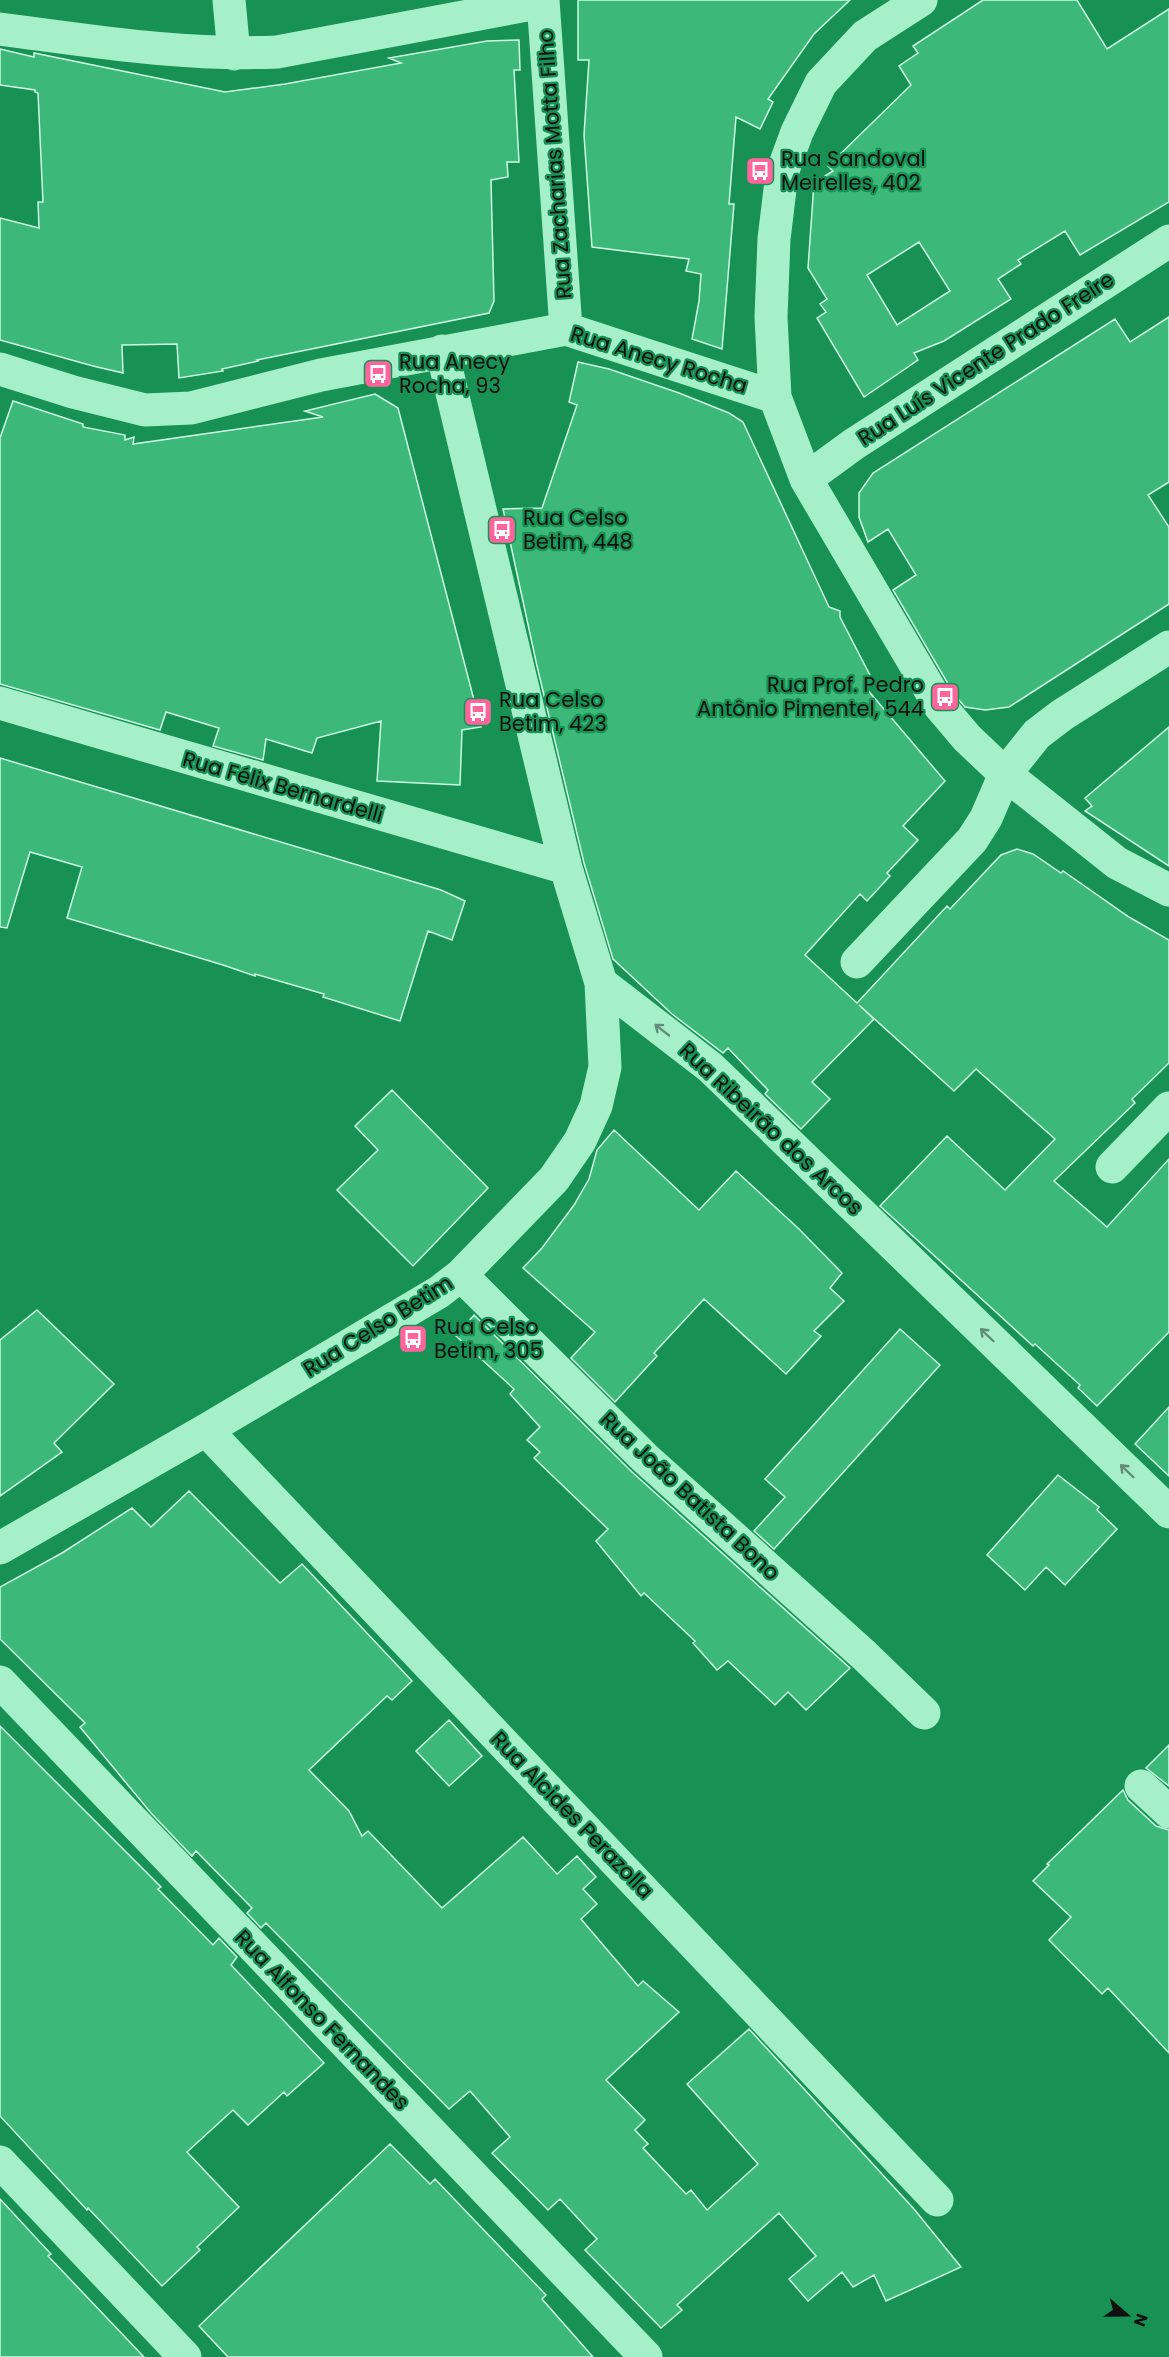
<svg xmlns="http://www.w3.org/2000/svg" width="1169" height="2357" font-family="Poppins,sans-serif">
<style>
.building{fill:#3cb878;stroke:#ccfbe3;stroke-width:1.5;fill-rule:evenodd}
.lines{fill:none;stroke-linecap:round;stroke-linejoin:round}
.minor{stroke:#a6f0c9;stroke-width:33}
.oneway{stroke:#638c76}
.labels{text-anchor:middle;stroke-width:4.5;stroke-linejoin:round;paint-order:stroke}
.poi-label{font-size:21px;fill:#111;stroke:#179254;text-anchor:start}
.street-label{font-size:21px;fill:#111;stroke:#179254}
</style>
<rect width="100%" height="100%" fill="#179254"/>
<path class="building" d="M 578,0 L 850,0 L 814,34 L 768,99 L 773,102 L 760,129 L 736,117 L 729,204 L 734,204 L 722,349 L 692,339 L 699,301 L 701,274 L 686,271 L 689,259 L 592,247 L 584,135 L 589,60 L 578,60 Z
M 983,0 L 1077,0 L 1107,49 L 1169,9 L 1169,202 L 1080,255 L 1065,231 L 1018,260 L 1021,264 L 998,279 L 1011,299 L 944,341 L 914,353 L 918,360 L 864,397 L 817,318 L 826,312 L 820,304 L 827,299 L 808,268 L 814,183 L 833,171 L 828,166 L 911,85 L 899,66 L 918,53 L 913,46 ZM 919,242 L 950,291 L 897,325 L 867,275 Z
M 519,40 L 520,70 L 514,70 L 519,162 L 507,162 L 508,177 L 491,180 L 494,301 L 489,313 L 257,360 L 258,361 L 222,369 L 223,371 L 179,378 L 177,344 L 122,345 L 123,373 L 93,366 L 0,340 L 0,218 L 39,228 L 38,202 L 43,202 L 38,93 L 35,92 L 35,90 L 0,85 L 0,49 L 34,57 L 34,53 L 225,92 L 285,84 L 401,63 L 389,58 L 487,41 Z
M 1169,317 L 1169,482 L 1148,495 L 1169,527 L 1169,604 L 1009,707 L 985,710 L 965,707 L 954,694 L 893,590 L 916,575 L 888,529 L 868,542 L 859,517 L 859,493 L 873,473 L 1115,319 L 1130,342 Z
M 578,362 L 609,369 L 679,393 L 729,413 L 743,422 L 829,607 L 840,611 L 840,617 L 873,681 L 866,688 L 945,781 L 903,826 L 918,840 L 887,873 L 890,876 L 867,901 L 860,894 L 805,955 L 857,1003 L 947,906 L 950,909 L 1001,855 L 1017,849 L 1033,854 L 1061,873 L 1063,871 L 1129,917 L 1169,940 L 1169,1063 L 1132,1099 L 1135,1103 L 1054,1181 L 1107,1227 L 1169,1159 L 1169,1332 L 1097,1406 L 1078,1388 L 1080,1385 L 1035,1344 L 1033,1346 L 880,1206 L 947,1136 L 1005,1190 L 1055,1139 L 976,1069 L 954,1091 L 859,1005 L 874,1019 L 812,1082 L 830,1099 L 801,1129 L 765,1094 L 768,1090 L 728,1048 L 723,1053 L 672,1014 L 613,959 L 584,863 L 537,666 L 503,509 L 542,508 L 577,405 L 569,402 Z
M 375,394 L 398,408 L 481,727 L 462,730 L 460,785 L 377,781 L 381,721 L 317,738 L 312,753 L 266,739 L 263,760 L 213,746 L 219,728 L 166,712 L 160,730 L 0,684 L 0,438 L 13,401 L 83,424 L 83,427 L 125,435 L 125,440 L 134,437 L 133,444 L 323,417 L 305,411 Z
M 1169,727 L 1169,866 L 1085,811 L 1092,806 L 1085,798 Z
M 0,758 L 441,890 L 465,901 L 452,940 L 428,931 L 400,1021 L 323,997 L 324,994 L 255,974 L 255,976 L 223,965 L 67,918 L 82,867 L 30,852 L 7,928 L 0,927 Z
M 392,1090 L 488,1188 L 413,1266 L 337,1190 L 378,1150 L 355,1126 Z
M 614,1130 L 699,1210 L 736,1171 L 799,1229 L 842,1273 L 830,1288 L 844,1301 L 814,1331 L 821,1336 L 786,1374 L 704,1299 L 654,1353 L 657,1356 L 615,1402 L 571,1358 L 595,1332 L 523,1268 L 542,1248 L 574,1205 L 589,1179 L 597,1150 Z
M 37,1310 L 114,1384 L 54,1443 L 62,1452 L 0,1496 L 0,1340 Z
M 474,1315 L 632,1472 L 850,1668 L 806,1710 L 788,1692 L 775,1705 L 728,1661 L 717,1670 L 693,1643 L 695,1641 L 644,1593 L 641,1596 L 596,1541 L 608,1529 L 534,1458 L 540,1452 L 527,1440 L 540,1427 L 510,1394 L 514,1389 L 456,1336 Z
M 900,1329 L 940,1365 L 774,1549 L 754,1531 L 785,1497 L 765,1479 Z
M 1169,1407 L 1169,1476 L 1135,1444 Z
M 1058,1475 L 1099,1507 L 1097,1510 L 1117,1529 L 1065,1585 L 1046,1567 L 1025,1590 L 987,1555 Z
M 189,1491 L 280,1583 L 302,1564 L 412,1681 L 392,1700 L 387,1696 L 309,1770 L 349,1811 L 362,1836 L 368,1831 L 442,1908 L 523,1837 L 557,1874 L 577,1856 L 596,1877 L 583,1889 L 597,1904 L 581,1919 L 638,1986 L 643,1981 L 679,2012 L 606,2080 L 645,2120 L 635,2130 L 648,2144 L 643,2148 L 686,2194 L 691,2190 L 707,2210 L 758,2164 L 687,2084 L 749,2029 L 914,2209 L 961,2267 L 886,2301 L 874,2275 L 853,2287 L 842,2272 L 808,2301 L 789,2279 L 816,2256 L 779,2213 L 677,2305 L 682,2310 L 661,2328 L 585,2250 L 597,2239 L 560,2199 L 548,2210 L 492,2153 L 510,2137 L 470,2091 L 449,2109 L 266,1923 L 261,1928 L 247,1913 L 252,1908 L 196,1851 L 192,1856 L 151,1813 L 80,1727 L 85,1723 L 0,1639 L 0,1587 L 62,1553 L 132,1508 L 151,1527 Z
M 449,1720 L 482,1756 L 449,1786 L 416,1751 Z
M 0,1726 L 161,1887 L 158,1889 L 213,1945 L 219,1938 L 237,1957 L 231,1965 L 324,2063 L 287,2096 L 284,2092 L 248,2125 L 233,2110 L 187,2152 L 239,2207 L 197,2247 L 200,2250 L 162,2286 L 88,2208 L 87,2210 L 0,2116 Z
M 1169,1745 L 1169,1786 L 1146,1768 Z
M 1123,1790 L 1128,1800 L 1156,1826 L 1169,1830 L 1169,2053 L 1108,1988 L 1102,1994 L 1049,1940 L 1071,1917 L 1033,1881 L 1049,1865 L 1047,1864 Z
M 390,2144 L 430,2184 L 435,2179 L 546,2295 L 542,2299 L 593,2357 L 228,2357 L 199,2326 Z
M 0,2199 L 51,2254 L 48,2256 L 144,2357 L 0,2357 Z"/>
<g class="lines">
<path class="minor" d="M 229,0 L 234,54
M 543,0 L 566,329
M 921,0 L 865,36 L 821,83 L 797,132 L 782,173 L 774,239 L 771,317 L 775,397 L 806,479 L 939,705 L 967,738 L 1005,774 L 1117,863 L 1169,890
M 0,29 C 93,41 182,56 277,52 L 543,2
M 0,369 L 73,392 L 145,410 L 191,408 L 321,375 L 566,329 L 775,397
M 806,479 L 854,444 L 1169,241
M 0,703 L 566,868
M 857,962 L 972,840 L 986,818 L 1005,774 L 1037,734 L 1062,715 L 1169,647
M 601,983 L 710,1067 L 1169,1512
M 1112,1167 L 1169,1108
M 461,1275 L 645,1458 L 864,1655 L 924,1713
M 206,1430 L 937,2200
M 0,1548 L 206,1430 L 439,1292 L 461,1275 L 554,1179 L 580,1141 L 596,1106 L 605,1067 L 601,983 L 566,868 L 442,351
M 0,1682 L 646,2357
M 1141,1786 L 1169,1812
M 0,2162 L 185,2357"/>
</g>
<defs><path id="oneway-shaft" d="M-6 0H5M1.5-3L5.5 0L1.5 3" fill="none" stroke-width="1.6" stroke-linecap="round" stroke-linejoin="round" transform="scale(1.5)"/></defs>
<g class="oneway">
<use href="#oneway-shaft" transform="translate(662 1030) rotate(-142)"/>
<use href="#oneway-shaft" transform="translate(987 1335) rotate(-136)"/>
<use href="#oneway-shaft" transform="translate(1127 1471) rotate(-136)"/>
</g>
<defs>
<g id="bus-square" transform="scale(1.5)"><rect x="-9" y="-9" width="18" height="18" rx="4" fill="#ff659c" stroke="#179254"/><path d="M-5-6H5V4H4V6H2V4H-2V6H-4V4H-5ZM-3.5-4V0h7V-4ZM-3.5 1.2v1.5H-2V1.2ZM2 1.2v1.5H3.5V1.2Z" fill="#fff"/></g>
</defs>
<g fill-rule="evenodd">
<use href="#bus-square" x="760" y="171"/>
<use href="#bus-square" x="378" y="374"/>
<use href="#bus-square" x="502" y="530"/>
<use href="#bus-square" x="945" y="697"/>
<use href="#bus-square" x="478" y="712"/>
<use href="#bus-square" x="413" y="1339"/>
</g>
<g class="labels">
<g class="poi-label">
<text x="781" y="166">Rua Sandoval<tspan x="781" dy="24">Meirelles, 402</tspan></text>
<text x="399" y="369">Rua Anecy<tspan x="399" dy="24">Rocha, 93</tspan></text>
<text x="523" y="525">Rua Celso<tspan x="523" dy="24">Betim, 448</tspan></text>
<text x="924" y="692" text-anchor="end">Rua Prof. Pedro<tspan x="924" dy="24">Antônio Pimentel, 544</tspan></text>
<text x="499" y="707">Rua Celso<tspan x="499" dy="24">Betim, 423</tspan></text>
<text x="434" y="1334">Rua Celso<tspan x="434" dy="24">Betim, 305</tspan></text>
</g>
<g class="street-label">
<text transform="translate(555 164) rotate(-94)" y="7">Rua Zacharias Motta Filho</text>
<text transform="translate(986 359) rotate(-33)" y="7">Rua Luís Vicente Prado Freire</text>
<text transform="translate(659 360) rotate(17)" y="7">Rua Anecy Rocha</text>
<text transform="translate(283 787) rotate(16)" y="7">Rua Félix Bernardelli</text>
<text transform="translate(771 1129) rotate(43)" y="7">Rua Ribeirão dos Arcos</text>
<text transform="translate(378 1326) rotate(-32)" y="7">Rua Celso Betim</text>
<text transform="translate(690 1496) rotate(43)" y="7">Rua João Batista Bono</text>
<text transform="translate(572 1815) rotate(46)" y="7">Rua Alcides Perazolla</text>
<text transform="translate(322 2020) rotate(46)" y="7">Rua Alfonso Fernandes</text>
</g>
</g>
<g transform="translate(1127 2315) rotate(110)" stroke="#179254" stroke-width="4.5" paint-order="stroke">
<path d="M0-4.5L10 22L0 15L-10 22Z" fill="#111111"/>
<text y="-9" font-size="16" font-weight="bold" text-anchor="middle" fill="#111111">N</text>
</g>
</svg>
